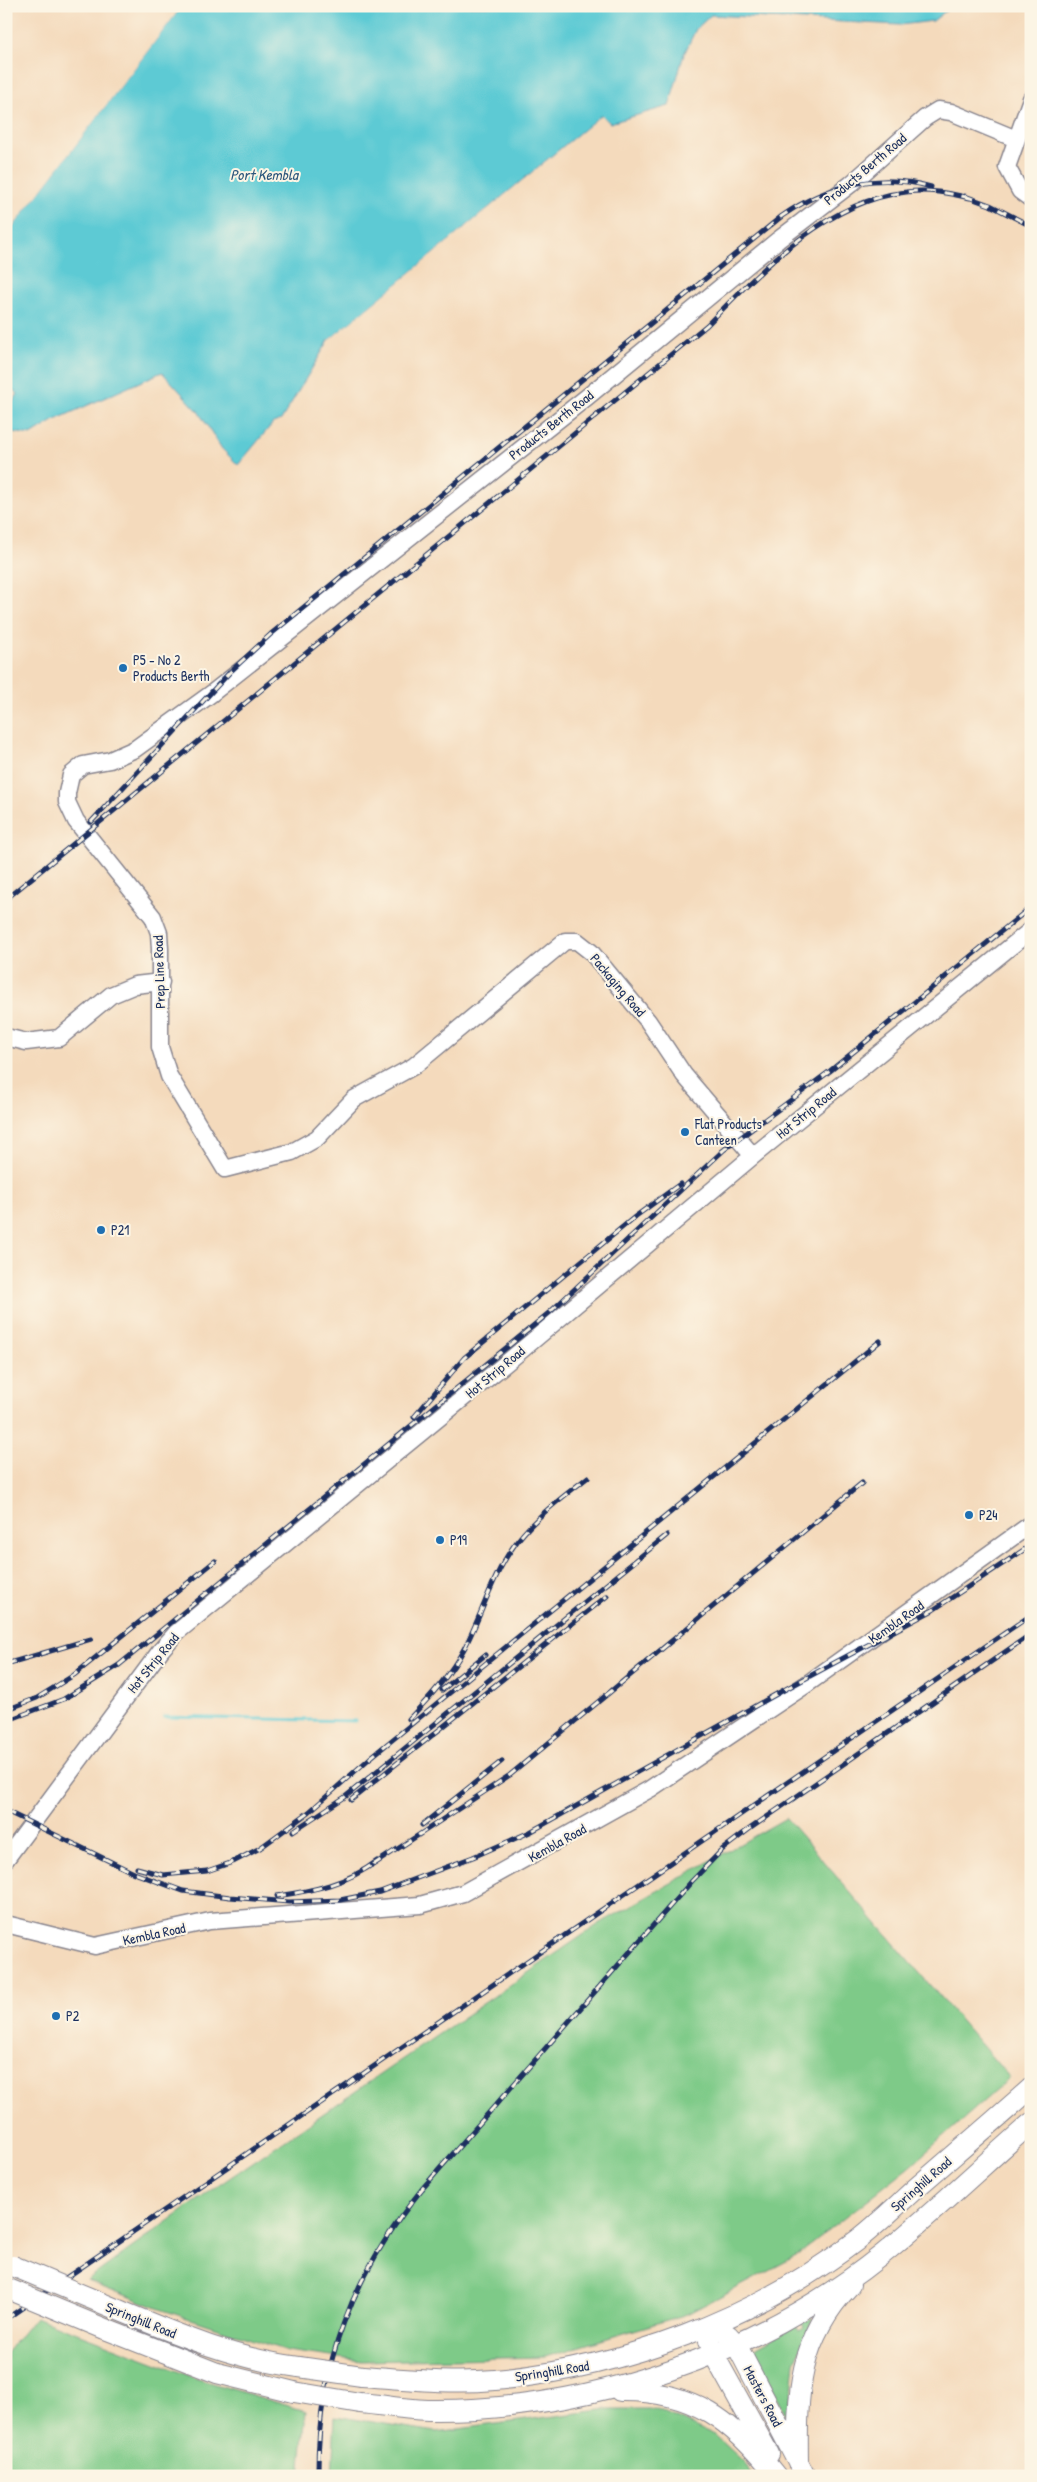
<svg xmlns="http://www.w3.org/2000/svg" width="1037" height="2482" font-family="'Patrick Hand',sans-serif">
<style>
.green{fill:#7eca88;stroke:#4c7c73}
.water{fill:#5dcad4;stroke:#3c7c99}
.pier{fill:#f4dabc}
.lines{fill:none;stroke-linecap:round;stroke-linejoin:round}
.stream{stroke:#5dcad4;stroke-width:3}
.minor-casing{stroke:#88848d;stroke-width:19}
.major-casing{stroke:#88848d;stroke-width:22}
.minor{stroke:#fff;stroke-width:16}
.major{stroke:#fff;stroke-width:20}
.rail-casing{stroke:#1b2f5e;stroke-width:5}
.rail{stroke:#fcf5e5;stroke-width:3;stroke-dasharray:9;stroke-linecap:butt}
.major-bridge-casing{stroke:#88848d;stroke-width:22;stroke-linecap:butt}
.major-bridge{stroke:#fff;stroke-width:20}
.poi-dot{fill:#1f6fb2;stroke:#fcf5e5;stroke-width:2}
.labels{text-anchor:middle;stroke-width:4;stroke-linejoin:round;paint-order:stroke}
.street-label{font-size:14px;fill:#1b2f5e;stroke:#fcf5e5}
.poi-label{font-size:14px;fill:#1b2f5e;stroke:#fcf5e5;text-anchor:start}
.water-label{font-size:15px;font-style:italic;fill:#2c567c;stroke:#fcf5e5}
</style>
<rect width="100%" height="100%" fill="#fcf5e5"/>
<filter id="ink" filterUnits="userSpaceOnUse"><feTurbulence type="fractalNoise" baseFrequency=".02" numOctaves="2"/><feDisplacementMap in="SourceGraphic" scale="10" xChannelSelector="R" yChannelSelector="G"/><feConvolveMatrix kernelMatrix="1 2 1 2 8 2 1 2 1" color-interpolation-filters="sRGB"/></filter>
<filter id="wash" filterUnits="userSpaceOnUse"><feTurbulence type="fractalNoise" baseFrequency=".0096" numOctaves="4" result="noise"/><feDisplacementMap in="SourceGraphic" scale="20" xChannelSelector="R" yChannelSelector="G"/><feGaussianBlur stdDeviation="1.12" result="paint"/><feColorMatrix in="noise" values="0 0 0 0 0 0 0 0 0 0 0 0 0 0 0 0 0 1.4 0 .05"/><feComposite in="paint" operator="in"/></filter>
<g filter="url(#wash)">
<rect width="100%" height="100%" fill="#f4dabc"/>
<path class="green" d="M 786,1818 L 1010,2078 L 909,2167 L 796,2256 L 687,2314 L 545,2357 L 361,2361 L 287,2351 L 160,2309 L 87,2280 L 212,2190 L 599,1924 Z
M 35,2317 L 198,2379 L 306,2411 L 300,2476 L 6,2476 L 6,2353 Z
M 812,2318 L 813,2320 L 795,2362 L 789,2421 L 753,2349 L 796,2326 L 799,2331 L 804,2328 L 802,2323 Z
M 608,2409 L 656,2409 L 716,2436 L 745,2463 L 752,2476 L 332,2476 L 335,2416 L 436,2432 Z"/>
<path class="water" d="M 182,6 L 952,6 L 933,21 L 900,25 L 711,15 L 696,29 L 684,54 L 669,106 L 610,123 L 601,115 L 329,340 L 281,420 L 273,423 L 238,465 L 222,449 L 198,411 L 162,372 L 57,419 L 31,435 L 6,431 L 6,411 L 18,394 L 6,385 L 6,236 Z"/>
<path class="pier" d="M 179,6 L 182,6 L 6,236 L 6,232 Z
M 602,115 L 611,126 L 601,119 L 331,342 L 329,340 Z"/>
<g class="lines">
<path class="stream" d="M 164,1717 L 356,1721"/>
</g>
</g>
<g filter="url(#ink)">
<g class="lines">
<g class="minor-casing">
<path id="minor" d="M 1031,99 L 1007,167 L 1020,191 L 1031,199
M 6,1037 L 26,1042 L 59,1038 L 111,995 L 135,985 L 161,982
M 753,1156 L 684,1075 L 648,1021 L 591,952 L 577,941 L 565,941 L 414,1066 L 354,1099 L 317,1138 L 292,1152 L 225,1169 L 169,1076 L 160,1047 L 160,949 L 159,933 L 153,917 L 76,821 L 67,802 L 67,793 L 71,775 L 83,765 L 110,760 L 135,749 L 211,694 L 587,397 L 778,240 L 851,184 L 925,118 L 938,110 L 951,112 L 1016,139
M 6,1859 L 161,1650 L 176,1633 L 511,1359 L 753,1156 L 1031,930
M 6,1924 L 95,1946 L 210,1921 L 420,1905 L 463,1893 L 650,1789 L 807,1684 L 1031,1524"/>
</g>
<g class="major-casing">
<path id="major" d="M 116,2309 C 176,2334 234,2359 299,2367
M 709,2326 L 709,2341 L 714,2355 L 769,2454
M 105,2329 L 217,2373 L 294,2392
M 728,2335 L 736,2344 L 805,2476
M 362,2376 C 406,2379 451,2384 495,2380 C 623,2368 754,2319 856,2241 C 877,2225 896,2206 916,2188 C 954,2155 993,2122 1031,2088
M 620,2391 C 694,2390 733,2421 776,2476
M 360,2403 C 384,2405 408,2410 432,2410 C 591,2411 759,2354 883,2254 C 934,2212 982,2166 1031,2123
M 798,2463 C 797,2393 798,2339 850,2285"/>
</g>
<use href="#minor" class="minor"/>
<use href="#major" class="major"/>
<g class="rail-casing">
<path id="rail" d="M 965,196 L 990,205 L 1031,226
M 91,822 L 230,672 L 271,634 L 782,216 C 827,185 878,172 931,187
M 6,899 L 707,325 C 760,271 826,201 906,192 C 928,189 949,193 970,198
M 721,1152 L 830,1071 L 1031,907
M 414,1417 L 464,1358 L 636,1216 L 680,1184
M 6,1664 L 91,1639
M 442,1690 L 485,1655
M 6,1710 L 37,1698 L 74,1675 L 215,1561
M 409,1719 C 430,1697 451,1674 465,1647 C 482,1614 492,1577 513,1547 C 532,1519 562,1498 588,1477
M 6,1721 L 64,1699 L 119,1665 L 550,1312 L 727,1147
M 351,1800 L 607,1596
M 6,1811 L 134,1873 L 183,1891 L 230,1897 L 289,1902 L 340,1900 L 380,1892 L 473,1857 L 530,1832 L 782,1691 L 933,1610 L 1031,1545
M 422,1825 L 502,1761
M 293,1831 L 345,1797 L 667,1535
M 373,1865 L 510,1775 L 862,1483
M 137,1868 L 163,1875 L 207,1871 L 233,1862 L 260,1848 L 309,1812 L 370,1758 L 880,1341
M 277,1896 C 312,1891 349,1883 377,1861
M 6,2319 L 1031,1615
M 318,2476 C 317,2364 353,2275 422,2189 L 692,1881 L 723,1849 L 748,1830 L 1031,1634"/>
</g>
<use href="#rail" class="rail"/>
<g class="major-bridge-casing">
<path id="major-bridge" d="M 13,2266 L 116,2309
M 6,2288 L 105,2329
M 299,2367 L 362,2376
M 294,2392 L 360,2403"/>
</g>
<use href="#major-bridge" class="major-bridge"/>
</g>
</g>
<g class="poi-dot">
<circle cx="123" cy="668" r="5"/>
<circle cx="685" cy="1132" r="5"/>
<circle cx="101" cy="1230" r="5"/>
<circle cx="969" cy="1515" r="5"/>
<circle cx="440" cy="1540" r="5"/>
<circle cx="56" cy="2016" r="5"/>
</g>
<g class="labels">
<g class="street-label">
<text transform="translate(865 169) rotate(-40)" y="5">Products Berth Road</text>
<text transform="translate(551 425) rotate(-38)" y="5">Products Berth Road</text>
<text transform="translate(159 972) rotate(-92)" y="5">Prep Line Road</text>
<text transform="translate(618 985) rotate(50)" y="5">Packaging Road</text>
<text transform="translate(806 1113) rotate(-39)" y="5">Hot Strip Road</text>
<text transform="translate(495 1372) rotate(-40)" y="5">Hot Strip Road</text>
<text transform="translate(896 1622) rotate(-35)" y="5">Kembla Road</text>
<text transform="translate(153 1663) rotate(-51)" y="5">Hot Strip Road</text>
<text transform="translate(557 1843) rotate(-29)" y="5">Kembla Road</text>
<text transform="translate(154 1934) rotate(-12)" y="5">Kembla Road</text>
<text transform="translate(921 2184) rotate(-41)" y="5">Springhill Road</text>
<text transform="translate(141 2320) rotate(22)" y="5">Springhill Road</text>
<text transform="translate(552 2371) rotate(-9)" y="5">Springhill Road</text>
<text transform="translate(763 2396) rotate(62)" y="5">Masters Road</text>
</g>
<g class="poi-label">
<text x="133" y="665">P5 - No 2<tspan x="133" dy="16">Products Berth</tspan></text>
<text x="695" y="1129">Flat Products<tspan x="695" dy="16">Canteen</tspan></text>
<text x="111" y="1235">P21</text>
<text x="979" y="1520">P24</text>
<text x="450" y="1545">P19</text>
<text x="66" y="2021">P2</text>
</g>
<g class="water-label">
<text x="264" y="180">Port Kembla</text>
</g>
</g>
<rect width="1037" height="2482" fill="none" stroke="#fcf5e5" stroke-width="25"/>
</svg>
